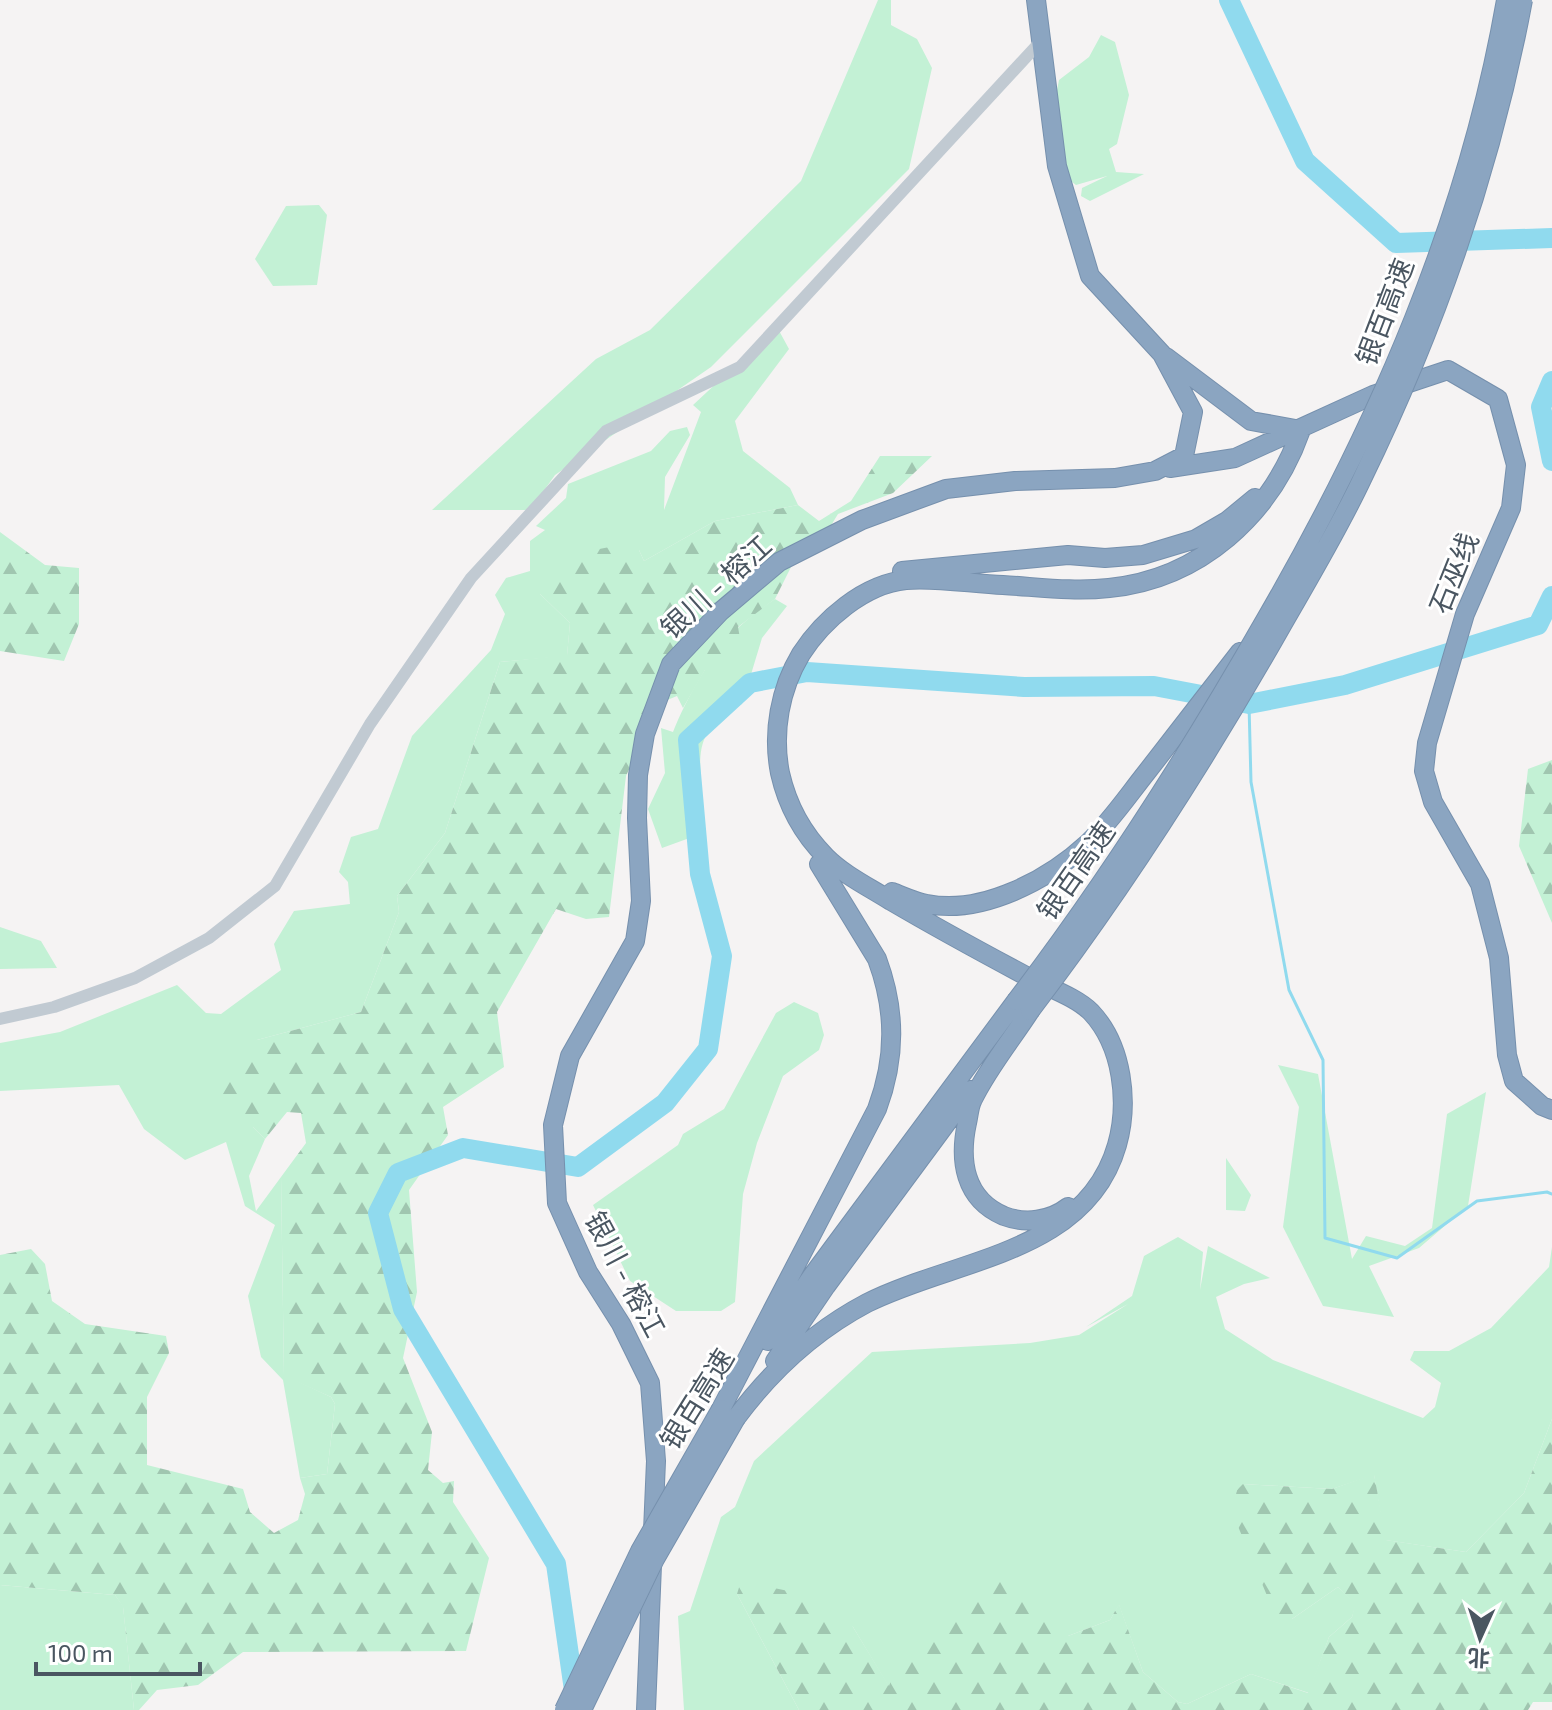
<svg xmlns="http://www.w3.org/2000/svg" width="1552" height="1710" font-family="'Exo 2','Noto Sans SC',sans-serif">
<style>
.green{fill:#c3f1d5}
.forest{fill:url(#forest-firs)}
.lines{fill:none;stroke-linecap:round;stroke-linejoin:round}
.stream{stroke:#90daee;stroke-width:3}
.river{stroke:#90daee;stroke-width:20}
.highway-casing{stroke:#7690ad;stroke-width:20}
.minor{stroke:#c1cad2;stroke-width:12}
.highway{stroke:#8ba5c1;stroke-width:18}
.highway-bridge-casing{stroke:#7690ad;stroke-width:20;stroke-linecap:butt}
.highway-bridge{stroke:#8ba5c1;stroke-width:18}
.labels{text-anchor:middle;stroke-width:6;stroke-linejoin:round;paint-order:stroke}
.street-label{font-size:28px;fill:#4a5661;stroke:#fff}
</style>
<defs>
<pattern id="forest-firs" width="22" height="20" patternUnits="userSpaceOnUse" patternTransform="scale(2)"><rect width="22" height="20" fill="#c3f1d5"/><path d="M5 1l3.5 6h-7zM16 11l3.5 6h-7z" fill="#a0c6b0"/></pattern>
</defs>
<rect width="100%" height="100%" fill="#f5f3f3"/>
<path class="green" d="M 878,0 L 891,0 L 891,25 L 917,39 L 932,68 L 909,169 L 711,367 L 555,475 L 530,510 L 432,510 L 596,359 L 650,330 L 801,181 Z
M 1101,35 L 1115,42 L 1129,95 L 1117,144 L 1109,149 L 1116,172 L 1144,174 L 1090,201 L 1081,196 L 1082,188 L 1107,176 L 1076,185 L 1067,178 L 1056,95 L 1059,80 L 1089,57 Z
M 319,205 L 327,215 L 317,285 L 273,286 L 255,259 L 286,206 Z
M 777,327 L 789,349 L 735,421 L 743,451 L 790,488 L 798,505 L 715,521 L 644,561 L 639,550 L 540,594 L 570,623 L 567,656 L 500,662 L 445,833 L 397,896 L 399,912 L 361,1012 L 257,1040 L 253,1127 L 265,1139 L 249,1176 L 256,1211 L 281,1177 L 284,1375 L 331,1397 L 335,1404 L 327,1474 L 300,1478 L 283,1380 L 261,1357 L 248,1296 L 275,1225 L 245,1206 L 226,1142 L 185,1160 L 144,1129 L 119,1085 L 0,1091 L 0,1043 L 60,1032 L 177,985 L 206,1013 L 221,1014 L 281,970 L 274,944 L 294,911 L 350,904 L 348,882 L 339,872 L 351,837 L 378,829 L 412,736 L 491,650 L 505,614 L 495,595 L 506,578 L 530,571 L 530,541 L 545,530 L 536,526 L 566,498 L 568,484 L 651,451 L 670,431 L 687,427 L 690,435 L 665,477 L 664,510 L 701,412 L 693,405 Z
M 775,599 L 787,606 L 762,638 L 742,704 C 669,740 721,787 690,830 L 695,836 L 662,848 L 648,809 L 665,773 L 661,728 L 673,732 C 686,699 713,650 740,626 C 751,616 763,607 775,599 Z
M 0,927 L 41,941 L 57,968 L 0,969 Z
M 794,1002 L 818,1013 L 824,1035 L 819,1050 L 783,1076 L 757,1143 L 743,1194 L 735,1302 L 721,1311 L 676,1311 L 630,1281 L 593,1205 L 678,1145 L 683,1134 L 724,1109 L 776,1013 Z
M 1278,1065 L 1318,1074 L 1352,1259 L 1366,1236 L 1405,1246 L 1432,1228 L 1447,1114 L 1486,1092 L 1468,1206 L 1419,1248 L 1369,1266 L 1394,1317 L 1323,1306 L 1283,1227 L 1299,1107 Z
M 1226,1158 L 1251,1195 L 1245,1211 L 1226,1210 Z
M 1178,1237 L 1203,1252 L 1200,1290 L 1208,1246 L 1270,1278 L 1244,1284 L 1216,1297 L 1225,1329 L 1273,1360 L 1423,1418 L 1435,1407 L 1441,1383 L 1410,1360 L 1414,1351 L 1449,1351 L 1491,1328 L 1549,1267 L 1552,1247 L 1552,1419 L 1524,1493 L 1466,1552 L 1385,1540 L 1374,1475 L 1332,1489 L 1243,1484 L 1292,1619 L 1338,1587 L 1356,1604 L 1352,1617 L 1329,1637 L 1309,1693 L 1251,1674 L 1187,1704 L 1178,1702 L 1143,1672 L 1119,1605 L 1110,1620 L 1068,1636 L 889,1687 L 853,1627 L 737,1594 L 799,1710 L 684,1710 L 678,1616 L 690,1611 L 721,1517 L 735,1507 L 754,1461 L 872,1352 L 1030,1343 L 1079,1335 L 1128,1304 L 1086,1327 L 1132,1296 L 1144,1256 Z
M 0,1585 L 115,1595 L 123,1606 L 134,1710 L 0,1710 Z"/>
<path class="forest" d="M 880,456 L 932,456 L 893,493 L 838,514 L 827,532 L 803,543 L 775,599 L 738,627 L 742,650 L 716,674 L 705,670 L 683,708 L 677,696 L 660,703 L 626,776 L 609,917 L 586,919 L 556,909 L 497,1012 L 504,1067 L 443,1107 L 448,1135 L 409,1190 L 417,1292 L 403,1358 L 432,1432 L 428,1470 L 443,1483 L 454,1481 L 453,1502 L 489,1558 L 466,1651 L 243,1652 L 198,1685 L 157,1690 L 139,1710 L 134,1710 L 123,1607 L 115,1595 L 0,1585 L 0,1255 L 31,1249 L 45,1264 L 52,1301 L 85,1324 L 166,1336 L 169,1353 L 147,1397 L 147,1465 L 243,1489 L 250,1512 L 274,1533 L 298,1520 L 305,1494 L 300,1478 L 327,1474 L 335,1404 L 331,1397 L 284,1376 L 281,1177 L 306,1143 L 301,1113 L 287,1112 L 265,1139 L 253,1127 L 224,1120 L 216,1085 L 257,1040 L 361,1012 L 399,912 L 397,896 L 445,833 L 500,662 L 567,655 L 570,623 L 540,594 L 538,585 L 563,556 L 646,540 L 639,550 L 644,561 L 715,521 L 798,505 L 819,521 L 851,501 Z
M 0,532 L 45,565 L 79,568 L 79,624 L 64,661 L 0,651 Z
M 1552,760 L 1552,923 L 1519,846 L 1528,769 Z
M 1552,1419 L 1552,1702 L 1533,1702 L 1528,1710 L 799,1710 L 737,1594 L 741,1581 L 817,1597 L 853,1627 L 889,1686 L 901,1653 L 1002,1565 L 1068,1636 L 1110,1620 L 1119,1604 L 1143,1672 L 1178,1702 L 1187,1704 L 1251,1674 L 1308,1693 L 1329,1637 L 1352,1617 L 1355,1604 L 1338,1587 L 1292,1619 L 1276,1617 L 1232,1512 L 1237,1490 L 1243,1484 L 1332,1489 L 1374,1474 L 1386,1540 L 1466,1552 L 1524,1493 Z"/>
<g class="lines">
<path class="stream" d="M 1249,704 L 1251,782 L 1289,990 L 1323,1060 L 1325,1238 L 1397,1258 L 1477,1201 L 1547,1192 L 1552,1194"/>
<path class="river" d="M 1229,0 L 1305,161 L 1396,243 L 1552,238
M 1552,381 L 1541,407 L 1552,461
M 575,1697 L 556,1564 L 403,1309 L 378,1213 L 398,1173 L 463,1148 L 578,1167 L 665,1103 L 708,1049 L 722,956 L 700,874 L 688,740 L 750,683 L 807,672 L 1024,687 L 1154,686 L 1249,704 L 1345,685 L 1538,625 L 1552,596"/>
<g class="highway-casing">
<path id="highway" d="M 1166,357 L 1251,421 L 1301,430
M 1170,468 L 1235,458 L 1373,395 L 1448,370 L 1498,399 L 1516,465 L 1511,508 L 1465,614 L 1427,743 L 1424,771 L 1433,802 L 1480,884 L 1499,958 L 1507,1055 L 1514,1081 L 1542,1106 L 1552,1110
M 902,571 L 1068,555 L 1105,558 L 1143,555 L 1196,539 L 1227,521 L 1255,498
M 892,892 C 903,896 915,902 927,904 C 982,915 1048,880 1088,843 C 1110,822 1127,797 1146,773 C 1177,733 1209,692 1240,652
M 1030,1011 C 1012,1039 988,1068 973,1099 C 969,1106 969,1115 967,1123 C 959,1160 964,1199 1004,1216 C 1025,1224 1050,1221 1068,1207
M 768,1341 L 812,1276 L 1016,1001
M 775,1361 L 826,1286 L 971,1090
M 721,1409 L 877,1109 C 896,1058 896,1010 877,959 L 819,864
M 736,1418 C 771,1371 814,1331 867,1303 C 954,1259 1086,1254 1117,1145 C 1129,1103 1123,1046 1091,1012 C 1076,997 1049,988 1030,978 C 983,953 937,928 891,901 C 869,887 844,875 826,857 C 803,834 787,804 780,773 C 772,732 780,689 801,654 C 823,620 864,584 906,580 C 934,577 974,584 1003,585 C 1038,587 1074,592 1109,588 C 1200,579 1271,515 1301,430
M 653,1531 L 656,1461 L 650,1383 L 621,1324 L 588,1272 L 557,1203 L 553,1125 L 570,1056 L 635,941 L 641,901 L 637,818 L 638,775 L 645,734 L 671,664 L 721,611 L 779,562 L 862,520 L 946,489 L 1015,481 L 1115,478 L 1155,471 L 1184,456 L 1193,412 L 1162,354 L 1090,276 L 1057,166 L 1036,0
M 646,1710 L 652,1565"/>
</g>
<path class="minor" d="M 0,1019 L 54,1007 L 135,978 L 209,938 L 275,886 L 370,724 L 471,578 L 606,431 L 740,367 L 1041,41"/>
<use href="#highway" class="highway"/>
<g class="highway-bridge-casing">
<path id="highway-bridge" d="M 1016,1001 C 1110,878 1191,750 1267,617 C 1378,425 1468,219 1506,0
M 1030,1011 C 1123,889 1205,761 1281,627 C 1309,578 1338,530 1362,479 C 1436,327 1492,166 1523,0
M 564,1710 L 640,1551 L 721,1409
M 582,1710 L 655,1559 L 736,1418"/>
</g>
<use href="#highway-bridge" class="highway-bridge"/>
</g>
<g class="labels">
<g class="street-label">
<text transform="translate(1385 312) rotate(-69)" y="10">银百高速</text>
<text transform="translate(1454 573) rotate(-68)" y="10">石巫线</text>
<text transform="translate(716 587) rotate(-42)" y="10">银川 - 榕江</text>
<text transform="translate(1076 871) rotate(-55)" y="10">银百高速</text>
<text transform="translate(625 1274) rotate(62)" y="10">银川 - 榕江</text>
<text transform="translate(697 1399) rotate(-58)" y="10">银百高速</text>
</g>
</g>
<g transform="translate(1480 1638) rotate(183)" stroke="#ffffff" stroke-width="6" paint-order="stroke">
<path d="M0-6L14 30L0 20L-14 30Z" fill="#4a5661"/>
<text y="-12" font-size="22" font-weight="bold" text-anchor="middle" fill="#4a5661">北</text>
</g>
<path d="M36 1662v12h164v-12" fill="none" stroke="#4a5661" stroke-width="4"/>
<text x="48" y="1662" font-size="24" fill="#4a5661" stroke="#ffffff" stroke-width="6" paint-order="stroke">100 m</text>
</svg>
